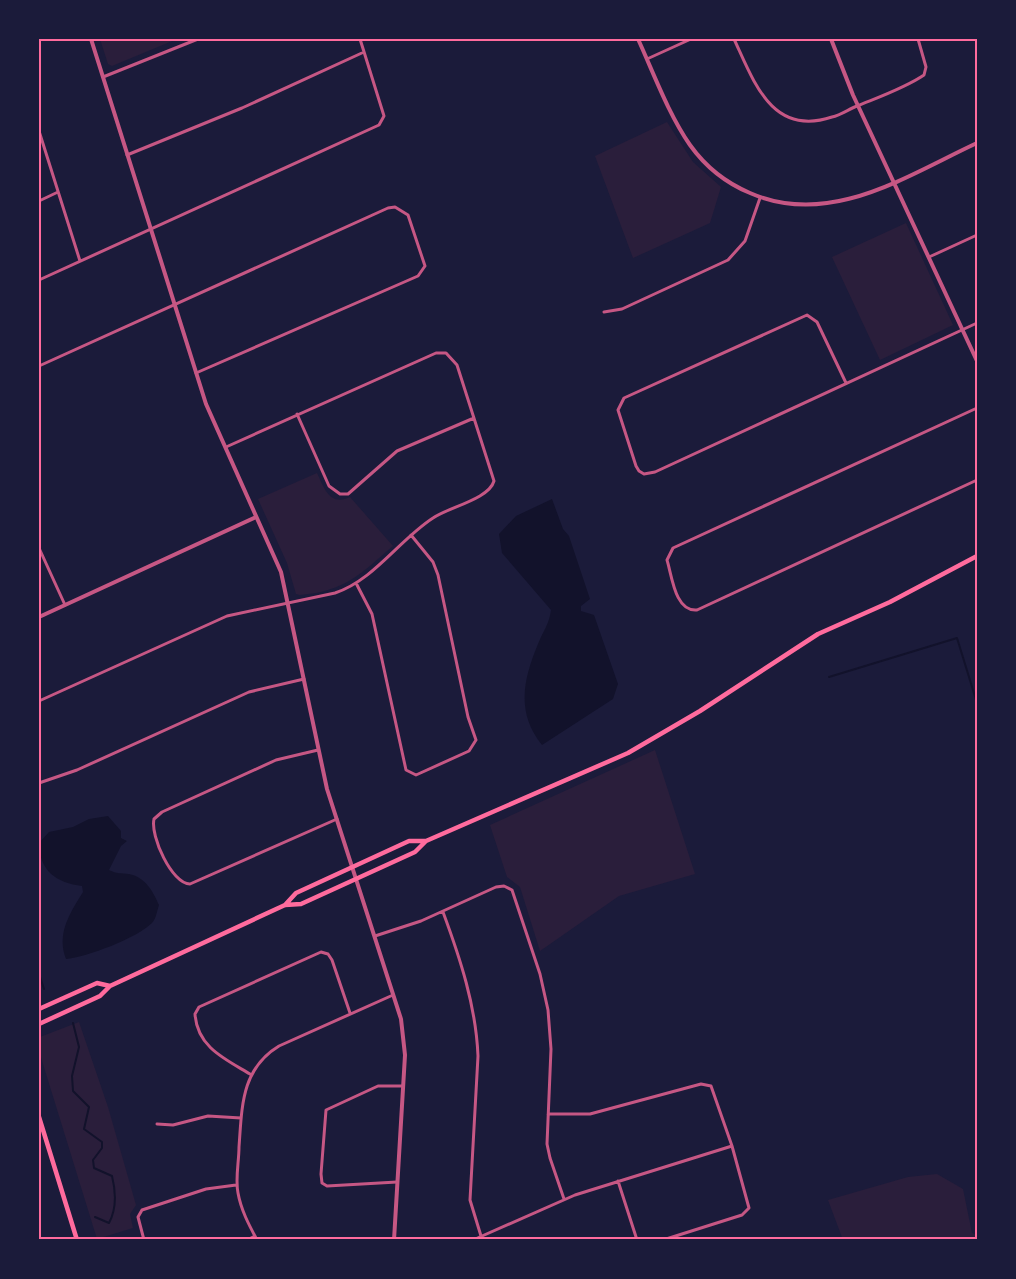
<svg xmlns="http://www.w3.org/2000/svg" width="1016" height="1279" font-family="'Crimson Pro',serif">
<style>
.green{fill:#2a1e3b}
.water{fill:#12122b}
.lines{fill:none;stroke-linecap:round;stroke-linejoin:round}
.stream{stroke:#12122b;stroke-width:2}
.minor{stroke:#c65784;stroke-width:3}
.tertiary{stroke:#c65784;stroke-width:4}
.secondary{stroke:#ff6b9d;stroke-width:4.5}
.neatline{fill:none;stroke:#ff6b9d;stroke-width:2}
</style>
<rect width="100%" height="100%" fill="#1b1b3a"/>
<path class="green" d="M 100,39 L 177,39 L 112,66 L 108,64 Z
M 667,122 L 693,162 L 721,187 L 710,223 L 633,258 L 595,156 Z
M 906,223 L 953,325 L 880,360 L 832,257 Z
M 317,473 C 324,488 330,507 350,497 L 393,546 C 360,574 346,591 300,595 L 296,594 L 287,563 L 258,499 Z
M 655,750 L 695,874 L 619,896 L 540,951 L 520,887 L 507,877 L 490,825 Z
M 79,1022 L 108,1107 L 136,1205 L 130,1214 L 133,1228 L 97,1239 L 39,1051 L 40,1037 Z
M 937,1174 L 963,1189 L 972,1233 L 977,1235 L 977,1240 L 843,1240 L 828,1200 L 908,1177 Z"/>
<path class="water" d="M 552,499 L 563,529 L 569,536 L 590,599 L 581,606 L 581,611 L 594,615 L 618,684 L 613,699 L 542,745 C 516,713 523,680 538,644 C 543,631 549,625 551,610 L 502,553 L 499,534 L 516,516 Z
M 108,816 L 121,831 L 121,838 L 127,841 L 121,846 L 109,870 C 117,874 121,873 129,874 C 145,877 153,891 159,905 C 157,911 156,919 152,923 C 137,938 87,957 66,959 C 56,934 70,913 83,892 L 82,886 C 57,883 39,871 39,843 L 49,832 L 73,827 L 89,819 Z"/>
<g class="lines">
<path class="stream" d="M 829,677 L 957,638 L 977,703
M 39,974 L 44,989
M 73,1023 L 79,1047 L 72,1076 L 73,1091 L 89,1107 L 84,1129 L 102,1142 L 102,1148 L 93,1160 L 94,1168 L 112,1176 C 116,1192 117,1208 109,1223 L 95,1217"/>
<path class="minor" d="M 734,39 C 754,82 772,137 832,117 C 841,115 849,109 857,106 C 879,97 905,88 924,75 L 926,67 L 918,39
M 647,59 L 691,39
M 103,77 L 198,39
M 39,131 L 80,261
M 127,155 L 242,108 L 364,52
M 39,201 L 58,192
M 929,257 L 977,235
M 39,280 L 379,125 L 384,116 L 360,39
M 604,312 L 622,309 L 728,260 L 745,241 L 760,198
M 39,366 L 388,208 L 395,207 L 408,215 L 425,266 L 418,276 L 196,373
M 846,383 L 817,322 L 807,315 L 624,398 L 618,410 L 636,466 L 639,471 L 644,474 L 655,472 L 977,323
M 977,408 L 673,548 L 667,560 C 672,576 675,612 697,610 L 977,480
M 297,414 L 329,486 L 340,494 L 348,494 L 397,451 L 474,418
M 39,548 L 65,605
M 356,583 L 372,614 L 406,770 L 416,775 L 469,751 L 476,740 L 468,717 L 438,575 L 433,562 L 411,535
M 39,701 L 227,616 L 335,593 C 374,580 399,540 433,518 C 449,507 489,499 494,481 L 457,365 L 446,353 L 436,353 L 226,447
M 318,750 L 276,760 L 162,812 L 154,819 C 150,836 172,884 190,884 L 337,819
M 39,783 L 77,770 L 249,692 L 304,679
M 443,912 C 460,958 476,1006 478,1056 L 470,1200 L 481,1236
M 375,936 L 421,921 L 496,887 L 504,886 L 512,890 L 540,974 L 548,1010 L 551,1049 L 547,1144 L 550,1158 L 564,1199
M 250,1074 C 225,1059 197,1047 195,1014 L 199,1007 L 321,952 L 328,954 L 332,960 L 350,1013
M 548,1114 L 590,1114 L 701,1084 L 711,1086 L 732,1146 L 749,1208 L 742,1215 L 663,1240
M 157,1124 L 173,1125 L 208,1116 L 241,1118
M 618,1181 L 637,1240
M 397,1182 L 327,1186 L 322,1183 L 321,1174 L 326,1110 L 378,1086 L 403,1086
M 39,1199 L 39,1203
M 144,1240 L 138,1217 L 142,1210 L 206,1189 L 236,1185
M 247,1240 L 255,1236
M 257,1240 C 249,1225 241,1210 238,1193 C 235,1179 239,1162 239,1147 C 242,1107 241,1069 279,1046 L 393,995
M 473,1240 L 575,1195 L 732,1146"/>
<path class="tertiary" d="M 91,39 L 206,404 L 281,572 L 327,789 L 401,1019 L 405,1055 L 394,1240
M 638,39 C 654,74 668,113 690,145 C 705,166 726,183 750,193 C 830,228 906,176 977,143
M 831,39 L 853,95 L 977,361
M 39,617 L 256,517"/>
<path class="secondary" d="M 285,905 L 296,893 L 409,841 L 426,841
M 39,1009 L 97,983 L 110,986
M 39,1024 L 100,996 L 110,986 L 285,905 L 301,904 L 415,852 L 426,841 L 628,753 L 700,711 L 818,634 L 890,602 L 977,556
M 39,1117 L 77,1240"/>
</g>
<rect width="1016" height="1279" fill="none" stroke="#1b1b3a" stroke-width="81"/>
<rect x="40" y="40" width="936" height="1198" class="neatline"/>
</svg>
